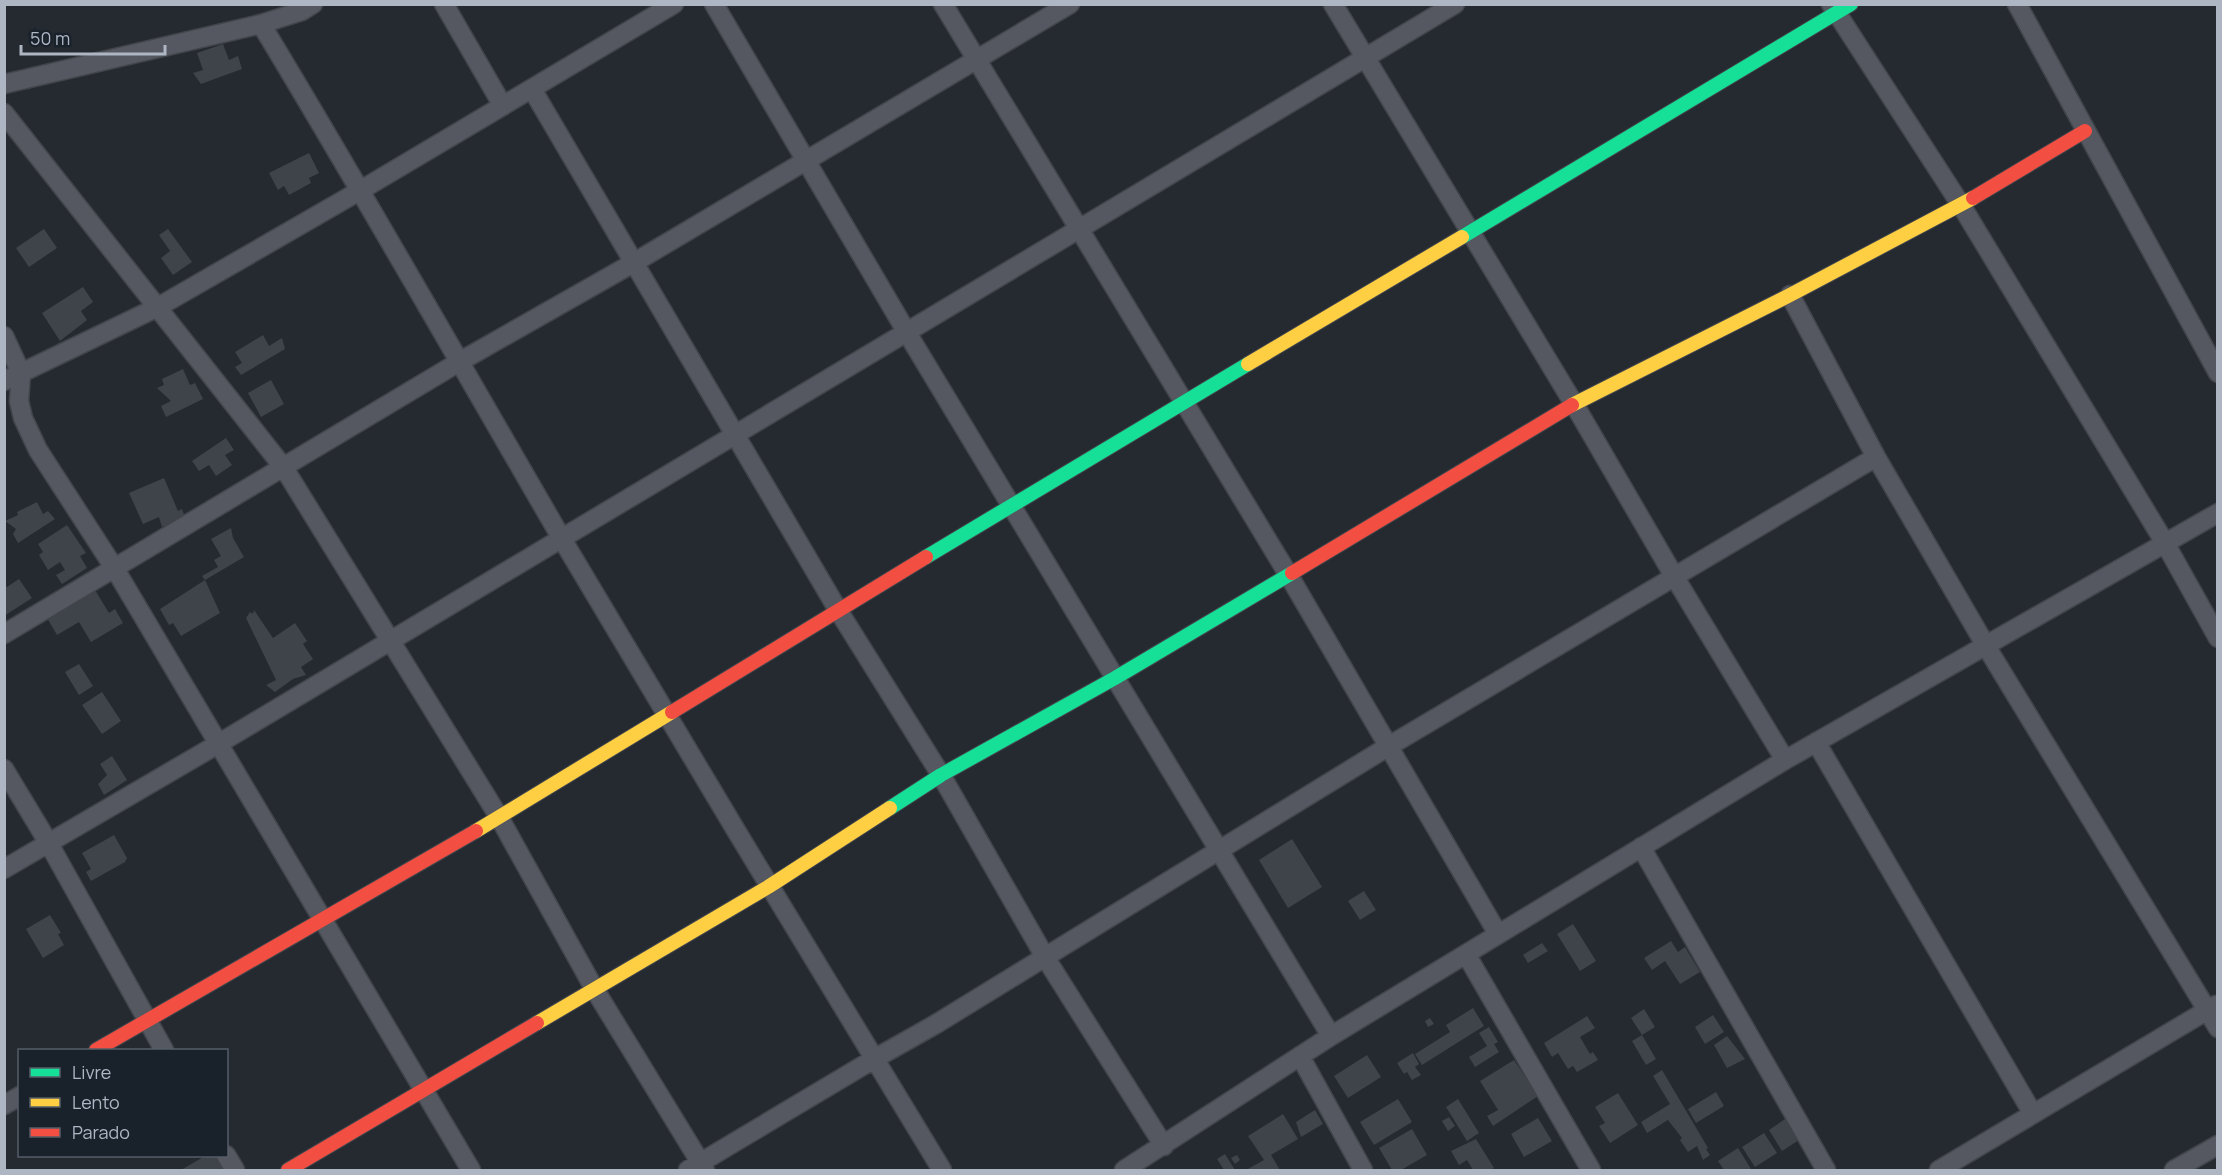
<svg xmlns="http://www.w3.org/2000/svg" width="2222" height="1175" font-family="Manrope,sans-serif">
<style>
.building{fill:#3f434a}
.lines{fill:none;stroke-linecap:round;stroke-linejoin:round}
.street-casing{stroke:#42464c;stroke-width:21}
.fast-casing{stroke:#42464c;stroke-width:16}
.slow-casing{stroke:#42464c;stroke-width:16}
.jam-casing{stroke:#42464c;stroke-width:16}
.street{stroke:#555860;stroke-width:18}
.fast{stroke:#16e098;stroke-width:14}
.slow{stroke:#ffcf43;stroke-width:14}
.jam{stroke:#f24e42;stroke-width:14}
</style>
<rect width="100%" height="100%" fill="#252a31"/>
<path class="building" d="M 223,44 L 229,60 L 238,56 L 242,69 L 201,84 L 193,73 L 203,70 L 197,53 Z
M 309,153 L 319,173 L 309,178 L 311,183 L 289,195 L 284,186 L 278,190 L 269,173 Z
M 44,229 L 57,248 L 29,267 L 16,248 Z
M 168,229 L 192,262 L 173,275 L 161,258 L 170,251 L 159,235 Z
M 83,287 L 93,302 L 81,311 L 87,320 L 60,341 L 42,313 Z
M 263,335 L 269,346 L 282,338 L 285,349 L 241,375 L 235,367 L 242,363 L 235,352 Z
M 183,369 L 190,385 L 195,383 L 203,399 L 166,417 L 161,406 L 171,401 L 157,388 L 164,385 L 162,379 Z
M 271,380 L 284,404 L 261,417 L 248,393 Z
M 226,438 L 234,450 L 225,455 L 232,465 L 216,476 L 209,465 L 199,471 L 192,461 Z
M 164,478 L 178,511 L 182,509 L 185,517 L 162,527 L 159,517 L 143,524 L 129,493 Z
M 37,502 L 43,514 L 48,511 L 55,519 L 18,543 L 13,534 L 16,529 L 5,521 L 18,515 L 17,512 Z
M 67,525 L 86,553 L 80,556 L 87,568 L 62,584 L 56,575 L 65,570 L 60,562 L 48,570 L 39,555 L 43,552 L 38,544 Z
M 231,528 L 233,538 L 244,557 L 205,580 L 220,613 L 181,636 L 173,623 L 169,625 L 160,609 L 205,580 L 202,576 L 218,567 L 214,560 L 221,556 L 211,539 Z
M 19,579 L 32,598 L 4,616 L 4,583 L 7,587 Z
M 95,590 L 109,613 L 115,609 L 123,623 L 91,642 L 79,622 L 57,635 L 47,618 Z
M 254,610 L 273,638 L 295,623 L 307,641 L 303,644 L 313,659 L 301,667 L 306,675 L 293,679 L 275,692 L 266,685 L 276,680 L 246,618 L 250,612 L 253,614 Z
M 79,664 L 93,686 L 79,695 L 65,672 Z
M 102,692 L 121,721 L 102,734 L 82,705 Z
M 112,756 L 127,780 L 104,795 L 98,784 L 107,775 L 100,764 Z
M 114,835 L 127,858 L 125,862 L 91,881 L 86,872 L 91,869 L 82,853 Z
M 1292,839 L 1322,887 L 1288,908 L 1259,860 Z
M 1364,891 L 1376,910 L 1360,920 L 1348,901 Z
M 50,915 L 61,933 L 58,934 L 64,945 L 43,958 L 26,929 Z
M 1573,924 L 1596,961 L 1580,971 L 1557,934 Z
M 1671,941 L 1678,952 L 1685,947 L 1700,972 L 1680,984 L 1665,961 L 1652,970 L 1644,958 Z
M 1542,943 L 1548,951 L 1528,963 L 1523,955 Z
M 1473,1008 L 1484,1026 L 1422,1065 L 1415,1054 L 1450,1032 L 1446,1025 Z
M 1644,1009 L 1655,1027 L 1642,1035 L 1631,1018 Z
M 1713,1015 L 1724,1032 L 1705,1044 L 1695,1027 Z
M 1587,1016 L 1595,1028 L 1580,1037 L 1590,1054 L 1593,1052 L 1598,1060 L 1577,1072 L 1573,1066 L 1568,1069 L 1558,1053 L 1552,1057 L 1544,1043 Z
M 1430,1018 L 1434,1024 L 1428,1027 L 1425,1021 Z
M 1489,1027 L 1498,1042 L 1494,1044 L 1499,1052 L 1475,1067 L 1469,1057 L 1487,1046 L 1479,1033 Z
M 1642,1035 L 1656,1059 L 1646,1065 L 1632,1041 Z
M 1727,1036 L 1745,1059 L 1727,1068 L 1714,1045 Z
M 1413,1053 L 1419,1064 L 1415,1067 L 1421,1075 L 1412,1080 L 1407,1072 L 1404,1074 L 1397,1063 Z
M 1367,1055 L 1381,1077 L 1348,1098 L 1334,1076 Z
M 1514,1060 L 1538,1096 L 1493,1126 L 1487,1116 L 1498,1110 L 1480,1081 Z
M 1662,1070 L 1708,1148 L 1706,1149 L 1710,1155 L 1703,1160 L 1697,1146 L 1688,1152 L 1680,1140 L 1682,1138 L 1668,1120 L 1647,1133 L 1641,1122 L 1670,1104 L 1653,1076 Z
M 1716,1092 L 1724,1106 L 1696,1123 L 1688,1109 Z
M 1618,1093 L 1638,1125 L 1610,1143 L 1599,1126 L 1605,1123 L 1595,1107 Z
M 1398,1099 L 1412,1122 L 1374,1145 L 1360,1122 Z
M 1458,1099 L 1479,1133 L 1467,1141 L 1446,1107 Z
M 1315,1110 L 1323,1124 L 1301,1137 L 1296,1122 Z
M 1283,1114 L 1298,1139 L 1271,1155 L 1280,1170 L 1246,1170 L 1264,1160 L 1248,1136 Z
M 1449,1117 L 1455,1126 L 1448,1131 L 1442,1121 Z
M 1788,1117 L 1802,1138 L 1782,1151 L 1769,1130 Z
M 1538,1118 L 1552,1141 L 1524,1157 L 1511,1134 Z
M 1412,1129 L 1427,1155 L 1401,1170 L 1392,1170 L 1379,1148 Z
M 1764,1133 L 1777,1153 L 1755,1167 L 1742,1147 Z
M 1476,1139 L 1494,1168 L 1490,1170 L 1473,1170 L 1467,1160 L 1459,1165 L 1451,1151 Z
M 1738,1148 L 1751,1169 L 1724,1170 L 1718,1161 Z
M 1225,1154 L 1235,1170 L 1224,1170 L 1217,1159 Z
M 1237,1155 L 1240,1160 L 1235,1164 L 1231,1158 Z
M 205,1156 L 219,1156 L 228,1170 L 181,1170 Z"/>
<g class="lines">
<g class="street-casing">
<path id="street" d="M 444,4 L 503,106
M 714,4 L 906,331 L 1331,1036
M 943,4 L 1288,574 L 1498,934
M 1333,4 L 1574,404 L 1674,576 L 1785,760
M 1831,4 L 1961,205 L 2165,543 L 2218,638
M 2017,4 L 2218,373
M 261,24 C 364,194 462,367 562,539 C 687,750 814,961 942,1170
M 4,84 L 261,24 L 302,11 L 313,4
M 532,89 L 838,610 L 941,775 L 1045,957 L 1164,1146
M 4,113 L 284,468 L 499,817 L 595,990 L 705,1170
M 1790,295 L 1876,457 L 1986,646 L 2218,1028
M 4,336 L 21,373 L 4,381
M 4,634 L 459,362 L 635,262 L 1070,4
M 1816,742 L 2033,1114
M 4,769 L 48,842 L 164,1050
M 1641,847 L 1826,1170
M 4,869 L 218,744 L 1455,4
M 1466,954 L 1591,1170
M 1300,1056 L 1363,1170
M 4,1105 L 20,1096
M 226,1155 L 235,1170
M 471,1170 L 115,569 L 38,450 L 23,418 L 19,401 L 21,373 L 158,307 L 361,190 L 674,4
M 688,1170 L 874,1059 L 936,1024 L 1389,746 L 1876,457
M 1124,1170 L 1331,1036 L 1785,760 L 2218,513
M 1939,1170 L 2216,1005
M 2174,1170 L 2218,1145"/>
</g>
<g class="fast-casing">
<path id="fast" d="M 1462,237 L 1851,4
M 926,557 L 1248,364
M 890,808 L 941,775 L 1115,678 L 1292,573"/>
</g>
<g class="slow-casing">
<path id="slow" d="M 1248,364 L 1462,237
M 1572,405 L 1790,295 L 1973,198
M 476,831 L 672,712
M 537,1023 L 768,887 L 890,808"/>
</g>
<g class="jam-casing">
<path id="jam" d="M 1973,198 L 2085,131
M 1292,573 L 1572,405
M 672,712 L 926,557
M 96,1050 L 476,831
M 288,1170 L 537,1023"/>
</g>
<use href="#street" class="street"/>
<use href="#fast" class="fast"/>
<use href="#slow" class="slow"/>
<use href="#jam" class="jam"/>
</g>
<rect width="2222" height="1175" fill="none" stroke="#aeb6c4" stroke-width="12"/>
<rect x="18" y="1049" width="210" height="108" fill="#19212b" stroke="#555d68" stroke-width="1.5"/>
<rect x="30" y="1068" width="30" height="9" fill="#16e098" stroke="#555d68" stroke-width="1.5"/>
<text x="72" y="1079" font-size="18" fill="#aeb6c4">Livre</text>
<rect x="30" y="1098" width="30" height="9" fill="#ffcf43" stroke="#555d68" stroke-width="1.5"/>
<text x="72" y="1109" font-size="18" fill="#aeb6c4">Lento</text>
<rect x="30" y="1128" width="30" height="9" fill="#f24e42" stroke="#555d68" stroke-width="1.5"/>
<text x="72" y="1139" font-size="18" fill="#aeb6c4">Parado</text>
<path d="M21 45v9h144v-9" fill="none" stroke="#aeb6c4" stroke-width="3"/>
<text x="30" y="45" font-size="18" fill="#aeb6c4" stroke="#19212b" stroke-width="4.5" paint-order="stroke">50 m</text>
</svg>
